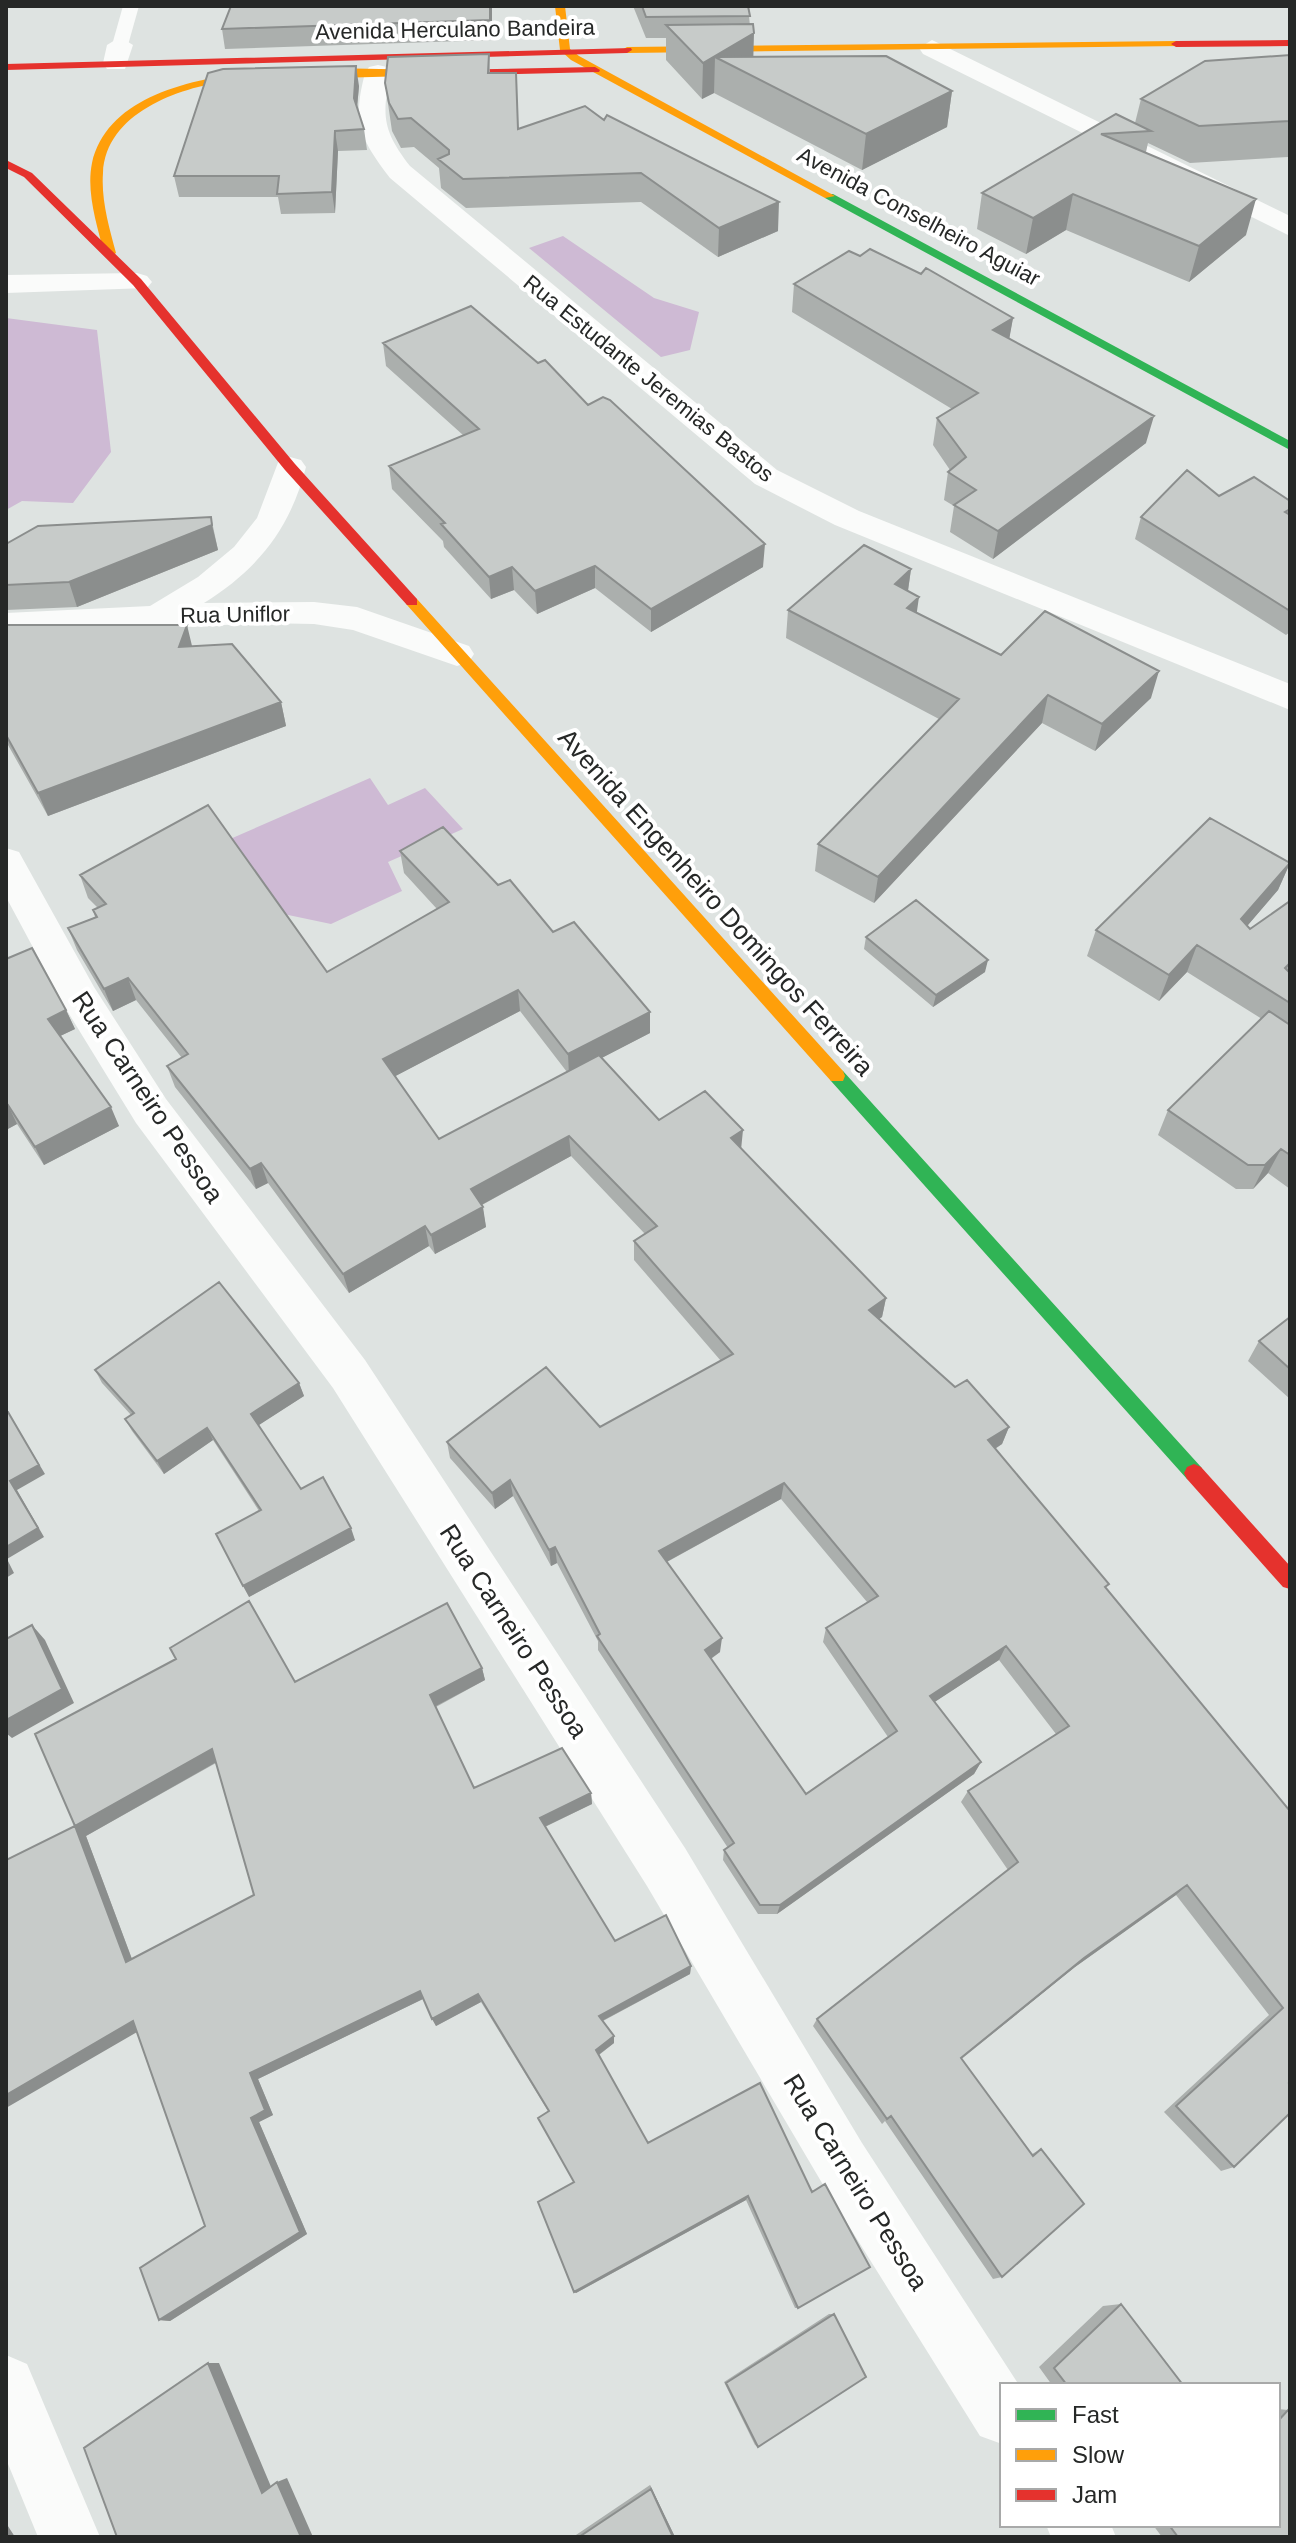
<svg xmlns="http://www.w3.org/2000/svg" width="1296" height="2543" font-family="Arial,sans-serif">
<style>
.forest{fill:#cebad4}
.lines{fill:none;stroke-linecap:round;stroke-linejoin:round}
.lane{fill:#fafbfa;fill-rule:evenodd}
.street{fill:#fafbfa;fill-rule:evenodd}
.fast{fill:#30b455;fill-rule:evenodd}
.slow{fill:#ff9f0a;fill-rule:evenodd}
.jam{fill:#e5322d;fill-rule:evenodd}
.wall{fill:#abafad;fill-rule:evenodd}
.shaded-wall{fill:#8b8e8d}
.building{fill:#c7cbc9;stroke:#8b8e8d;stroke-width:2;fill-rule:evenodd}
.labels{text-anchor:middle;stroke-width:8;stroke-linejoin:round;paint-order:stroke}
.far-street-label{font-size:22px;fill:#262827;stroke:#fff}
.street-label{font-size:26px;fill:#262827;stroke:#fff}
</style>
<rect width="100%" height="100%" fill="#dee3e1"/>
<path class="forest" d="M 563,236 L 654,298 L 699,312 L 690,350 L 661,357 L 529,248 Z
M 6,318 L 97,330 L 111,452 L 73,503 L 22,501 L 6,510 Z
M 370,778 L 388,805 L 425,788 L 463,829 L 388,862 L 402,891 L 331,924 L 274,912 L 198,853 Z"/>
<g class="lines">
<path class="lane" d="M 123,6 L 139,6 L 128,45 L 120,50 L 112,45 Z"/>
<path class="street" d="M 120,37 L 133,45 L 125,69 L 107,69 L 103,63 L 107,45 Z
M 932,40 L 1290,216 L 1290,236 L 923,54 L 919,48 Z
M 378,65 L 387,67 L 391,73 C 381,116 383,131 410,166 L 777,470 L 859,511 L 1290,684 L 1290,710 L 835,525 L 755,484 L 390,178 C 360,138 352,123 365,73 L 369,67 Z
M 137,273 L 147,276 L 152,282 L 147,288 L 6,293 L 6,275 Z
M 290,457 L 301,460 L 306,467 C 290,529 258,569 204,603 L 314,602 L 357,607 L 469,646 L 474,654 L 469,662 L 457,666 L 353,630 L 314,624 L 262,623 L 6,637 L 6,613 L 150,606 L 198,577 L 234,547 L 257,518 L 279,460 Z
M 6,848 L 19,852 L 94,987 L 166,1099 L 365,1360 L 685,1848 L 862,2143 L 1019,2385 L 1002,2385 L 1002,2444 L 980,2436 L 822,2183 L 647,1886 L 333,1388 L 136,1123 L 66,1009 L 6,897 Z
M 6,2355 L 27,2364 L 100,2537 L 38,2537 L 6,2459 Z
M 1046,2525 L 1111,2525 L 1116,2537 L 1051,2537 Z"/>
<path class="fast" d="M 825,194 L 833,194 L 1290,441 L 1290,450 L 825,198 Z
M 837,1069 L 843,1071 L 1201,1467 L 1204,1473 L 1201,1479 L 1194,1482 L 1187,1479 L 831,1081 L 829,1076 Z"/>
<path class="slow" d="M 555,6 L 565,6 L 570,49 L 579,56 L 835,196 L 825,198 L 571,60 L 560,50 Z
M 1176,41 L 1180,42 L 1180,46 L 627,53 L 622,50 L 627,47 Z
M 441,70 L 446,73 L 445,75 L 228,81 C 178,88 106,113 103,173 C 101,200 109,227 116,253 L 110,257 L 104,253 C 97,225 86,192 92,163 C 119,47 353,71 441,70 Z
M 412,597 L 417,599 L 843,1071 L 845,1076 L 843,1081 L 831,1081 L 407,605 L 405,602 Z"/>
<path class="jam" d="M 1290,40 L 1290,46 L 1176,47 L 1171,44 L 1176,41 Z
M 631,48 L 632,50 L 627,53 L 6,70 L 6,64 Z
M 595,67 L 600,70 L 599,72 L 441,76 L 436,73 L 441,70 Z
M 6,160 L 32,173 L 141,279 L 295,464 L 417,599 L 417,605 L 407,605 L 285,470 L 133,285 L 24,177 L 6,168 Z
M 1194,1464 L 1201,1467 L 1290,1566 L 1290,1589 L 1283,1587 L 1187,1479 L 1184,1473 L 1187,1467 Z"/>
</g>
<path class="wall" d="M 492,6 L 492,40 L 225,49 L 222,29 Z
M 633,6 L 748,6 L 753,57 L 952,91 L 947,127 L 862,170 L 714,93 L 702,99 L 666,60 L 666,38 L 646,38 Z
M 489,54 L 490,73 L 518,101 L 518,129 L 604,120 L 778,231 L 718,257 L 641,202 L 466,208 L 441,188 L 439,168 L 414,147 L 401,148 L 392,131 L 385,83 Z
M 1290,55 L 1290,155 L 1288,157 L 1190,163 L 1148,143 L 1146,152 L 1246,235 L 1189,282 L 1066,230 L 1026,254 L 977,229 L 982,193 L 1116,114 L 1135,123 L 1141,99 Z
M 359,86 L 357,108 L 364,129 L 367,150 L 338,151 L 335,213 L 281,214 L 278,197 L 179,197 L 174,176 Z
M 860,256 L 921,274 L 1013,318 L 1009,338 L 1146,443 L 993,559 L 950,532 L 954,506 L 944,500 L 948,472 L 950,470 L 933,445 L 937,418 L 952,409 L 792,312 L 794,284 Z
M 383,343 L 588,405 L 763,567 L 651,632 L 595,588 L 537,614 L 514,590 L 491,599 L 444,547 L 443,541 L 392,489 L 389,466 L 463,435 L 386,366 Z
M 1219,496 L 1290,501 L 1290,632 L 1286,635 L 1135,539 L 1141,517 Z
M 211,517 L 218,550 L 77,607 L 6,610 L 6,544 Z
M 911,569 L 908,591 L 917,613 L 1001,655 L 1151,698 L 1095,751 L 1042,723 L 874,903 L 815,871 L 818,844 L 939,719 L 786,638 L 788,610 Z
M 6,625 L 192,646 L 281,702 L 286,726 L 48,816 L 8,745 L 6,746 Z
M 400,851 L 498,885 L 650,1012 L 650,1033 L 601,1058 L 659,1120 L 741,1149 L 886,1298 L 882,1317 L 879,1319 L 955,1387 L 1009,1427 L 1002,1444 L 995,1449 L 1106,1589 L 1290,1811 L 1290,2082 L 1234,2167 L 1221,2171 L 1164,2112 L 1269,2015 L 1176,1895 L 1075,1967 L 961,2059 L 1032,2154 L 1041,2149 L 1002,2277 L 993,2279 L 885,2121 L 882,2124 L 813,2026 L 817,2019 L 1008,1870 L 961,1802 L 968,1791 L 1056,1734 L 999,1660 L 934,1702 L 981,1762 L 974,1774 L 777,1914 L 758,1914 L 723,1860 L 724,1850 L 728,1848 L 598,1650 L 598,1641 L 557,1563 L 551,1566 L 513,1496 L 495,1509 L 450,1458 L 447,1442 L 600,1427 L 721,1361 L 634,1260 L 634,1241 L 645,1234 L 571,1156 L 482,1205 L 486,1227 L 435,1254 L 429,1246 L 349,1293 L 268,1183 L 256,1189 L 175,1087 L 167,1066 L 182,1058 L 136,1000 L 113,1011 L 77,950 L 68,928 L 95,917 L 93,910 L 98,908 L 88,898 L 80,875 L 327,972 L 437,909 L 404,873 ZM 520,1011 L 567,1072 L 439,1139 L 395,1076 ZM 781,1499 L 867,1602 L 826,1628 L 823,1642 L 888,1737 L 806,1794 L 711,1659 L 720,1652 L 667,1562 Z
M 1290,863 L 1278,890 L 1247,926 L 1250,929 L 1290,901 L 1290,1189 L 1268,1173 L 1253,1189 L 1236,1189 L 1158,1135 L 1168,1110 L 1262,1019 L 1187,972 L 1159,1001 L 1087,956 L 1096,930 Z
M 866,937 L 985,972 L 933,1007 L 864,949 Z
M 6,959 L 66,1010 L 75,1029 L 60,1036 L 119,1126 L 44,1165 L 17,1124 L 6,1130 Z
M 1290,1317 L 1290,1399 L 1248,1361 L 1259,1341 Z
M 95,1370 L 299,1383 L 304,1396 L 258,1425 L 301,1489 L 355,1540 L 249,1597 L 259,1511 L 213,1440 L 164,1474 L 132,1431 L 125,1419 L 131,1415 L 102,1383 Z
M 482,1668 L 485,1680 L 436,1707 L 474,1788 L 591,1793 L 592,1804 L 545,1827 L 615,1941 L 691,1966 L 690,1974 L 603,2021 L 614,2036 L 614,2043 L 599,2055 L 648,2143 L 760,2083 L 798,2308 L 795,2308 L 746,2200 L 576,2293 L 574,2183 L 548,2111 L 481,2002 L 436,2026 L 423,1999 L 258,2079 L 273,2115 L 259,2122 L 307,2234 L 170,2321 L 159,2320 L 205,2226 L 137,2032 L 75,1826 L 295,1682 ZM 216,1763 L 254,1895 L 132,1959 L 86,1836 Z
M 1121,2304 L 1183,2385 L 1052,2385 L 1039,2367 L 1103,2306 Z
M 829,2314 L 834,2314 L 758,2447 L 755,2445 L 724,2382 Z
M 1278,2409 L 1288,2410 L 1290,2537 L 1162,2537 L 1153,2525 L 1278,2525 Z
M 650,2485 L 675,2537 L 573,2537 Z"/>
<path class="shaded-wall" d="M 490,6 L 492,6 L 492,40 L 490,20 Z
M 754,33 L 753,69 L 715,57 L 714,93 L 702,99 L 703,63 Z
M 356,66 L 359,86 L 356,118 L 354,98 Z
M 952,91 L 947,127 L 862,170 L 866,134 Z
M 335,131 L 338,151 L 335,213 L 332,192 Z
M 1073,194 L 1066,230 L 1026,254 L 1033,218 Z
M 1256,199 L 1246,235 L 1189,282 L 1199,246 Z
M 779,202 L 778,231 L 718,257 L 719,228 Z
M 1013,318 L 1008,346 L 993,330 Z
M 1154,416 L 1146,443 L 993,559 L 998,531 Z
M 212,525 L 218,550 L 77,607 L 69,582 Z
M 765,544 L 763,567 L 651,632 L 651,609 Z
M 595,566 L 595,588 L 537,614 L 535,591 Z
M 512,567 L 514,590 L 491,599 L 489,577 Z
M 911,569 L 907,597 L 895,584 Z
M 919,597 L 915,625 L 907,608 Z
M 187,625 L 193,650 L 179,647 Z
M 1159,671 L 1151,698 L 1095,751 L 1102,724 Z
M 1048,695 L 1042,723 L 874,903 L 878,877 Z
M 281,702 L 286,726 L 48,816 L 38,793 Z
M 1290,863 L 1278,890 L 1230,946 L 1241,919 Z
M 1197,945 L 1187,972 L 1159,1001 L 1169,975 Z
M 988,960 L 985,972 L 933,1007 L 936,995 Z
M 128,978 L 136,1000 L 113,1011 L 104,989 Z
M 518,990 L 520,1011 L 388,1080 L 383,1059 Z
M 66,1010 L 75,1029 L 56,1038 L 48,1019 Z
M 650,1012 L 650,1033 L 569,1075 L 568,1054 Z
M 8,1105 L 17,1124 L 6,1130 L 6,1106 Z
M 111,1107 L 119,1126 L 44,1165 L 35,1147 Z
M 743,1130 L 741,1150 L 731,1138 Z
M 569,1136 L 571,1156 L 474,1209 L 471,1189 Z
M 1281,1149 L 1268,1173 L 1253,1189 L 1265,1165 Z
M 261,1163 L 268,1183 L 256,1189 L 250,1169 Z
M 483,1207 L 486,1227 L 435,1254 L 431,1235 Z
M 425,1226 L 429,1246 L 349,1293 L 343,1274 Z
M 886,1298 L 882,1317 L 865,1328 L 869,1310 Z
M 299,1383 L 304,1396 L 256,1427 L 251,1414 Z
M 8,1412 L 45,1474 L 17,1490 L 44,1537 L 7,1559 L 14,1573 L 6,1578 L 6,1547 L 10,1481 Z
M 1009,1427 L 1002,1444 L 982,1457 L 988,1440 Z
M 207,1428 L 213,1440 L 164,1474 L 157,1461 Z
M 510,1480 L 513,1496 L 495,1509 L 492,1493 Z
M 784,1483 L 781,1499 L 659,1566 L 659,1551 Z
M 351,1528 L 355,1540 L 249,1597 L 243,1586 Z
M 555,1547 L 557,1563 L 551,1566 L 549,1550 Z
M 32,1625 L 45,1640 L 74,1703 L 12,1738 L 6,1733 L 6,1720 Z
M 722,1638 L 720,1652 L 703,1664 L 705,1650 Z
M 1006,1646 L 999,1660 L 924,1709 L 930,1696 Z
M 482,1668 L 485,1680 L 434,1707 L 430,1695 Z
M 212,1749 L 220,1760 L 86,1836 L 136,1970 L 126,1962 L 75,1826 Z
M 981,1762 L 974,1774 L 777,1914 L 780,1905 Z
M 591,1793 L 592,1804 L 542,1828 L 540,1818 Z
M 1187,1885 L 1176,1895 L 1075,1967 L 954,2065 L 1084,1958 Z
M 691,1966 L 690,1974 L 600,2022 L 599,2016 Z
M 420,1991 L 425,1998 L 258,2079 L 273,2115 L 259,2122 L 307,2234 L 170,2321 L 159,2320 L 300,2232 L 251,2118 L 250,2073 Z
M 478,1994 L 481,2002 L 436,2026 L 432,2019 Z
M 133,2021 L 144,2028 L 6,2108 L 6,2095 Z
M 614,2036 L 614,2043 L 597,2056 L 596,2050 Z
M 748,2196 L 746,2200 L 576,2293 L 574,2292 Z
M 208,2363 L 219,2363 L 272,2489 L 262,2493 Z
M 287,2478 L 313,2537 L 301,2537 L 277,2482 Z
M 650,2485 L 675,2537 L 673,2537 L 651,2489 Z
M 6,2523 L 15,2537 L 6,2537 Z"/>
<path class="building" d="M 231,6 L 490,6 L 490,20 L 222,29 Z
M 642,6 L 748,6 L 750,16 L 646,17 Z
M 753,24 L 754,33 L 703,63 L 666,25 Z
M 489,54 L 488,73 L 516,73 L 518,129 L 585,106 L 604,120 L 607,115 L 779,202 L 719,228 L 641,173 L 463,179 L 438,159 L 449,154 L 449,150 L 411,118 L 398,119 L 389,103 L 385,83 L 388,57 Z
M 1290,55 L 1290,121 L 1199,126 L 1141,99 L 1205,61 Z
M 886,56 L 952,91 L 866,134 L 715,57 Z
M 356,66 L 354,98 L 364,129 L 335,131 L 332,192 L 277,194 L 279,176 L 174,176 L 208,73 L 223,69 Z
M 1116,114 L 1151,131 L 1101,134 L 1256,199 L 1199,246 L 1073,194 L 1033,218 L 982,193 Z
M 870,249 L 921,274 L 926,268 L 1013,318 L 993,330 L 1154,416 L 998,531 L 954,505 L 976,490 L 948,472 L 966,457 L 937,418 L 978,393 L 794,284 L 849,251 L 860,256 Z
M 471,306 L 538,363 L 545,360 L 588,405 L 603,397 L 610,400 L 765,544 L 651,609 L 595,566 L 535,591 L 512,567 L 489,577 L 441,524 L 445,523 L 389,466 L 479,429 L 383,343 Z
M 1187,470 L 1219,496 L 1254,477 L 1290,501 L 1290,509 L 1285,512 L 1290,515 L 1290,611 L 1141,517 Z
M 211,517 L 212,525 L 69,582 L 6,585 L 6,544 L 38,526 Z
M 864,545 L 911,569 L 895,584 L 919,597 L 907,608 L 1001,655 L 1045,611 L 1159,671 L 1102,724 L 1048,695 L 878,877 L 818,844 L 959,699 L 788,610 Z
M 6,625 L 187,625 L 179,647 L 232,644 L 281,702 L 38,793 L 6,735 Z
M 208,805 L 327,972 L 449,902 L 400,851 L 443,827 L 498,885 L 510,880 L 553,932 L 574,922 L 650,1012 L 568,1054 L 518,990 L 383,1059 L 439,1139 L 599,1055 L 659,1120 L 705,1091 L 743,1130 L 731,1138 L 886,1298 L 869,1310 L 955,1387 L 967,1380 L 1009,1427 L 988,1440 L 1109,1584 L 1105,1587 L 1290,1811 L 1290,2082 L 1289,2083 L 1290,2084 L 1290,2113 L 1234,2167 L 1176,2106 L 1283,2008 L 1187,1885 L 1084,1958 L 961,2058 L 1033,2156 L 1041,2149 L 1084,2204 L 1002,2277 L 891,2116 L 887,2119 L 817,2019 L 1018,1862 L 968,1791 L 1069,1726 L 1006,1646 L 930,1696 L 981,1762 L 780,1905 L 760,1905 L 724,1850 L 734,1843 L 597,1636 L 600,1634 L 555,1547 L 549,1550 L 510,1480 L 492,1493 L 447,1442 L 546,1367 L 600,1427 L 733,1354 L 634,1241 L 657,1226 L 569,1136 L 471,1189 L 483,1207 L 431,1235 L 425,1226 L 343,1274 L 261,1163 L 250,1169 L 167,1066 L 188,1054 L 128,978 L 104,989 L 68,928 L 97,917 L 93,910 L 106,904 L 80,875 ZM 784,1483 L 878,1596 L 826,1628 L 897,1731 L 806,1794 L 705,1650 L 722,1638 L 659,1551 Z
M 1210,818 L 1290,863 L 1241,919 L 1250,929 L 1290,901 L 1290,963 L 1285,968 L 1290,973 L 1290,1003 L 1197,945 L 1169,975 L 1096,930 Z
M 916,900 L 988,960 L 936,995 L 866,937 Z
M 32,948 L 66,1010 L 48,1019 L 111,1107 L 35,1147 L 8,1105 L 6,1106 L 6,959 Z
M 1269,1011 L 1290,1025 L 1290,1155 L 1281,1149 L 1265,1165 L 1248,1165 L 1168,1110 Z
M 219,1282 L 299,1383 L 251,1414 L 301,1489 L 323,1477 L 351,1528 L 243,1586 L 216,1534 L 261,1510 L 207,1428 L 157,1461 L 125,1419 L 134,1413 L 95,1370 Z
M 1290,1317 L 1290,1369 L 1259,1341 Z
M 6,1412 L 8,1412 L 39,1465 L 10,1481 L 38,1528 L 6,1547 Z
M 249,1601 L 295,1682 L 447,1603 L 482,1668 L 430,1695 L 474,1788 L 562,1748 L 591,1793 L 540,1818 L 615,1941 L 666,1915 L 691,1966 L 599,2016 L 614,2036 L 596,2050 L 648,2143 L 760,2083 L 812,2192 L 825,2184 L 870,2267 L 798,2308 L 748,2196 L 574,2292 L 538,2202 L 574,2182 L 538,2118 L 549,2111 L 478,1994 L 432,2019 L 420,1991 L 250,2073 L 265,2110 L 251,2118 L 300,2232 L 159,2320 L 140,2268 L 205,2226 L 133,2021 L 6,2095 L 6,1860 L 75,1826 L 35,1734 L 176,1659 L 170,1648 ZM 212,1749 L 254,1895 L 126,1962 L 75,1826 Z
M 32,1625 L 62,1689 L 6,1720 L 6,1639 Z
M 1121,2304 L 1183,2385 L 1067,2385 L 1054,2368 Z
M 834,2314 L 866,2377 L 758,2447 L 726,2383 Z
M 208,2363 L 262,2493 L 277,2482 L 301,2537 L 117,2537 L 84,2448 Z
M 1288,2410 L 1290,2413 L 1290,2537 L 1178,2537 L 1169,2525 L 1278,2525 L 1278,2421 Z
M 651,2489 L 673,2537 L 579,2537 Z"/>
<g class="labels">
<g class="far-street-label">
<text transform="translate(455 29) rotate(-1)" y="8">Avenida Herculano Bandeira</text>
<text transform="translate(919 216) rotate(28)" y="8">Avenida Conselheiro Aguiar</text>
<text transform="translate(649 378) rotate(39)" y="8">Rua Estudante Jeremias Bastos</text>
<text transform="translate(235 614) rotate(-1)" y="8">Rua Uniflor</text>
</g>
<g class="street-label">
<text transform="translate(716 902) rotate(48)" y="9">Avenida Engenheiro Domingos Ferreira</text>
<text transform="translate(148 1097) rotate(56)" y="9">Rua Carneiro Pessoa</text>
<text transform="translate(514 1631) rotate(57)" y="9">Rua Carneiro Pessoa</text>
<text transform="translate(856 2182) rotate(58)" y="9">Rua Carneiro Pessoa</text>
</g>
</g>
<rect width="1296" height="2543" fill="none" stroke="#262827" stroke-width="16"/>
<rect x="1000" y="2383" width="280" height="144" fill="#ffffff" stroke="#a8a9a9" stroke-width="2"/>
<rect x="1016" y="2409" width="40" height="12" fill="#30b455" stroke="#a8a9a9" stroke-width="2"/>
<text x="1072" y="2423" font-size="24" fill="#262827">Fast</text>
<rect x="1016" y="2449" width="40" height="12" fill="#ff9f0a" stroke="#a8a9a9" stroke-width="2"/>
<text x="1072" y="2463" font-size="24" fill="#262827">Slow</text>
<rect x="1016" y="2489" width="40" height="12" fill="#e5322d" stroke="#a8a9a9" stroke-width="2"/>
<text x="1072" y="2503" font-size="24" fill="#262827">Jam</text>
</svg>
